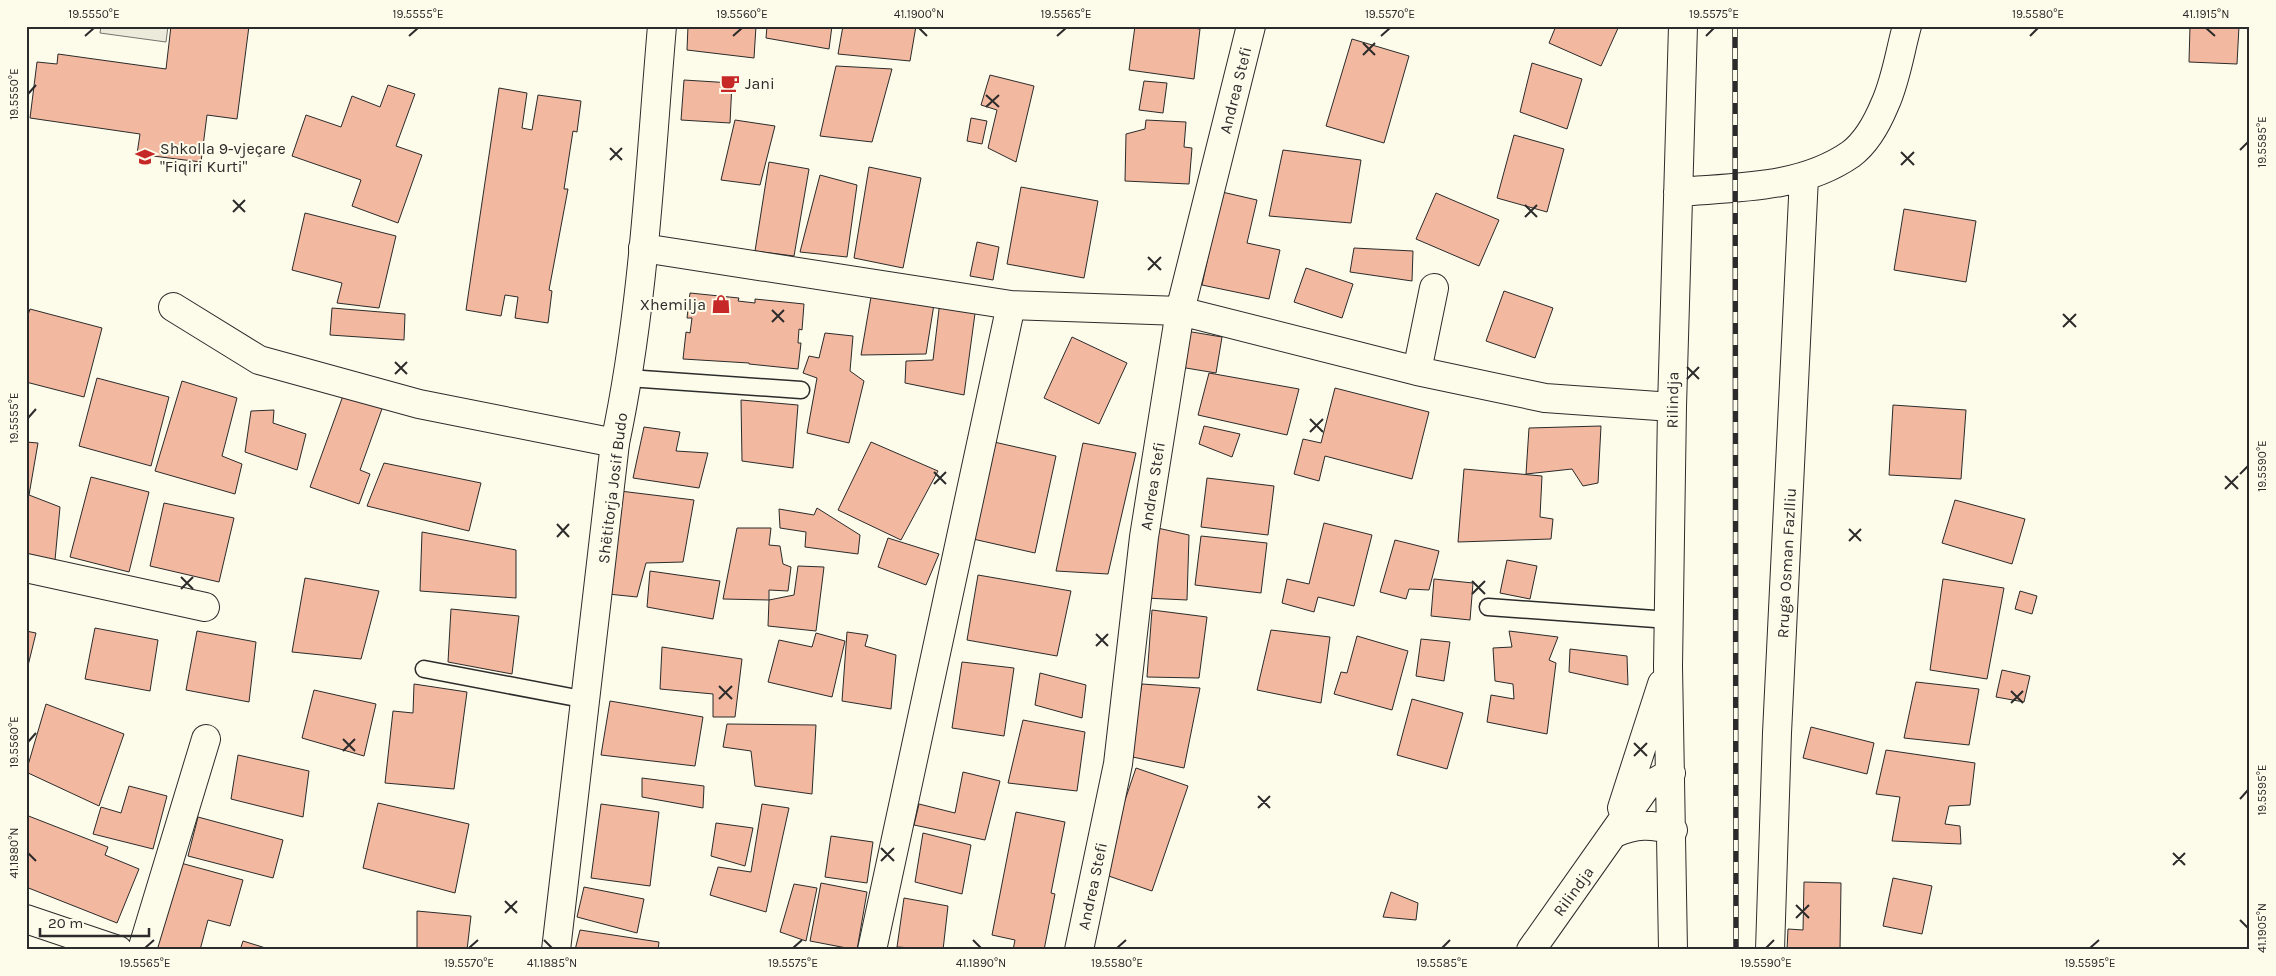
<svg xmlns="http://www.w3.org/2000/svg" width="2276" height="976" font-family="Karla,sans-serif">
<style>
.green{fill:#ecebdb;stroke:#74746e}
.building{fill:#f2b8a0;stroke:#2b2b2b}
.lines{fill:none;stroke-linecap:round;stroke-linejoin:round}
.lane-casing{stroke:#2b2b2b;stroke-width:19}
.street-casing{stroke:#2b2b2b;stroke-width:30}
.secondary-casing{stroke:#2b2b2b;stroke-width:30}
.lane{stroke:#fdfbea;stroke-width:16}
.street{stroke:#fdfbea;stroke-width:28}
.secondary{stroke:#fdfbea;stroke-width:28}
.rail-casing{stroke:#2b2b2b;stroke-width:5.5}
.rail{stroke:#fdfbea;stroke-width:4;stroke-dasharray:11;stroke-linecap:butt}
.ticks{fill:none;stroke:#2b2b2b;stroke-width:2}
.labels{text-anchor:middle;stroke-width:4;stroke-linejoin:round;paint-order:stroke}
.poi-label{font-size:16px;fill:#2b2b2b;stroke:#fdfbea;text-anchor:start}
.street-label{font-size:16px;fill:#2b2b2b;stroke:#fdfbea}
.neatline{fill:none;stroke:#2b2b2b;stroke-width:2}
.ticks-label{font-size:12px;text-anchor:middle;fill:#2b2b2b}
</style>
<rect width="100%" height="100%" fill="#fdfbea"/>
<path class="green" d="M 101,26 L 168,26 L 166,42 L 100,33 Z"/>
<path class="building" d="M 171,26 L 249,26 L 237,119 L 207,115 L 201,162 L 137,154 L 140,134 L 30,118 L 37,62 L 57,64 L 58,54 L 166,69 Z
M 688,26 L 756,26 L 754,58 L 687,50 Z
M 767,26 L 832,26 L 829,49 L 766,38 Z
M 843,26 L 916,26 L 910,61 L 838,54 Z
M 1135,26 L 1179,26 L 1200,29 L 1194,79 L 1129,70 Z
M 1556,26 L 1619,26 L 1601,66 L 1549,43 Z
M 2190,26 L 2239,26 L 2237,64 L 2189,62 Z
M 1352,39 L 1409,56 L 1384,143 L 1326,126 Z
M 1532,63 L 1582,79 L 1567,129 L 1520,112 Z
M 836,66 L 892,69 L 872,142 L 820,136 Z
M 990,75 L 1034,86 L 1016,162 L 988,148 L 997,110 L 981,105 Z
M 684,80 L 732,83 L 730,123 L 681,120 Z
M 1144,81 L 1167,83 L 1163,113 L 1139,110 Z
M 388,85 L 415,94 L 396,146 L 422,155 L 398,223 L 352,206 L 361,180 L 292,156 L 306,115 L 341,127 L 352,96 L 380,107 Z
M 499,88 L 527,93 L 522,128 L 532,130 L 538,95 L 581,101 L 577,132 L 573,131 L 564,189 L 568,189 L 549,290 L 552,291 L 548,323 L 515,318 L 518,297 L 505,295 L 501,316 L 466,310 Z
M 971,118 L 987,121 L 982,144 L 967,141 Z
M 735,120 L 775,126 L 760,185 L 721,180 Z
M 1146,120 L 1186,122 L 1184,147 L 1192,148 L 1189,184 L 1125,181 L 1126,134 L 1145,129 Z
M 1514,135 L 1564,149 L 1547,212 L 1497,198 Z
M 1283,150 L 1361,160 L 1351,223 L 1269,216 Z
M 769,162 L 809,169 L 794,256 L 755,251 Z
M 869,167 L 921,178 L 903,268 L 854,258 Z
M 820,175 L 857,185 L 847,257 L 800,252 Z
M 1021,187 L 1098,201 L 1084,278 L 1007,264 Z
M 1222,192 L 1257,200 L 1247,243 L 1280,250 L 1269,299 L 1202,285 Z
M 1436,193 L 1499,220 L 1479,266 L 1416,239 Z
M 1904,209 L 1976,221 L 1966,282 L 1894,270 Z
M 305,213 L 396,236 L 379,308 L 337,303 L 342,283 L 292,270 Z
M 977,242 L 999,247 L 993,280 L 970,276 Z
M 1354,248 L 1413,251 L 1412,281 L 1350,272 Z
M 1306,268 L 1353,284 L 1342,318 L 1294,302 Z
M 872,291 L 935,298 L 926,354 L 861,355 Z
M 1504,291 L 1553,308 L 1535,358 L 1486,341 Z
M 690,293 L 739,298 L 738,301 L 755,303 L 755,299 L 804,304 L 802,330 L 799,329 L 798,343 L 801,343 L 798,369 L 749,364 L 749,363 L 683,359 L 686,332 L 690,333 L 692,318 L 687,318 Z
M 940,301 L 976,306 L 964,395 L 905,383 L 906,361 L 933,360 Z
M 332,308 L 405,314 L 404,340 L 330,335 Z
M 30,309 L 102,328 L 84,397 L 26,382 L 26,321 Z
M 1186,331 L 1222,337 L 1216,373 L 1180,367 Z
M 825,333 L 853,336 L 850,371 L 864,381 L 849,443 L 807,433 L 817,378 L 803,373 L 809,356 L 819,358 Z
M 1072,337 L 1127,363 L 1099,424 L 1044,398 Z
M 1209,373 L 1299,389 L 1287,435 L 1198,415 Z
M 97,378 L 169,397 L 151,466 L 79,446 Z
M 182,381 L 237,398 L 222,456 L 242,464 L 235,494 L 155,471 Z
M 1335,388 L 1429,412 L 1412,479 L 1325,456 L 1319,481 L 1294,474 L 1303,439 L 1321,443 Z
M 344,393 L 383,406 L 360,470 L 370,474 L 359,504 L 310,487 Z
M 741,400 L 798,405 L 793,468 L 742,461 Z
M 1893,405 L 1966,410 L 1961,479 L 1889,475 Z
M 274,410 L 273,423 L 306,434 L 297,470 L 245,452 L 251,411 Z
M 1204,426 L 1240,434 L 1232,457 L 1199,444 Z
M 1601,426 L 1598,483 L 1583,486 L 1572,469 L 1526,474 L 1529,428 Z
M 644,427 L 680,432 L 676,451 L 708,453 L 699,488 L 633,478 Z
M 26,442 L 38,443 L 29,495 L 60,507 L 55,560 L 26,558 Z
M 871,442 L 938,471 L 901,540 L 838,510 Z
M 994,442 L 1056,456 L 1035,553 L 973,539 Z
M 1083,443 L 1136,453 L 1108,574 L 1056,571 Z
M 384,463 L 481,483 L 469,531 L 367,506 Z
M 1464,469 L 1542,476 L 1540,517 L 1553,519 L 1551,539 L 1458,542 Z
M 91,477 L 149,492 L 129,572 L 70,557 Z
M 1207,478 L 1274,486 L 1268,535 L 1201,527 Z
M 620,491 L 694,500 L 683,562 L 646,563 L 637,597 L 608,594 Z
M 1955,500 L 2025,519 L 2012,564 L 1942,543 Z
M 164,503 L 234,518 L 219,582 L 150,566 Z
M 817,508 L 860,535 L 858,554 L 805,547 L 806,532 L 780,528 L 779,509 L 814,515 Z
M 1324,523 L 1372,535 L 1354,606 L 1318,597 L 1314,612 L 1282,603 L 1287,579 L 1309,584 Z
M 1153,527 L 1189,535 L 1187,600 L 1145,598 Z
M 737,528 L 771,528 L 769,545 L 780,546 L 783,564 L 791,567 L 788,591 L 769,590 L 769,600 L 723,599 Z
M 422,532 L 516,550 L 516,598 L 420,591 Z
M 1201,536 L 1267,543 L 1261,593 L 1195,585 Z
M 888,538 L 939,554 L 926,585 L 878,567 Z
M 1395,540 L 1439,551 L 1429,590 L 1409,589 L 1406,599 L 1380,592 Z
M 1507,560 L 1537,566 L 1530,599 L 1500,593 Z
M 798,566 L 824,567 L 816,631 L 768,626 L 769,600 L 794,595 Z
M 650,571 L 720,581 L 713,619 L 647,607 Z
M 978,575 L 1071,591 L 1057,656 L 967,640 Z
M 305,578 L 379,591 L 361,659 L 292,652 Z
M 1434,579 L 1473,583 L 1470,620 L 1431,616 Z
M 1943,579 L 2004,588 L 1987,679 L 1930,670 Z
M 2020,591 L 2037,596 L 2032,614 L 2015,609 Z
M 451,609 L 519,616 L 512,674 L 448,662 Z
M 1152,610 L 1207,617 L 1199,678 L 1147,677 Z
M 95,628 L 158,640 L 150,691 L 85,679 Z
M 1271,630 L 1330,637 L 1321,703 L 1257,690 Z
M 26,631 L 36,633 L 26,674 Z
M 197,631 L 256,642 L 249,702 L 186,690 Z
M 1509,631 L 1558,637 L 1549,660 L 1556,663 L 1547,734 L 1487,722 L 1491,695 L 1514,699 L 1513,684 L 1495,681 L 1493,648 L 1512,647 Z
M 847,632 L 868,635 L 865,646 L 896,655 L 891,709 L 842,701 Z
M 816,633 L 845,641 L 832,697 L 768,682 L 779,640 L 812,647 Z
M 1357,636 L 1408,651 L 1392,710 L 1334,694 L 1341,672 L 1347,673 Z
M 1421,639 L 1450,642 L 1444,681 L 1416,676 Z
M 662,647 L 742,659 L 735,717 L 713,717 L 713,694 L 660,689 Z
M 1570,649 L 1627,656 L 1628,685 L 1569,672 Z
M 962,662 L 1014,668 L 1004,736 L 952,728 Z
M 2002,670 L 2030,676 L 2024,702 L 1996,697 Z
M 1040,673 L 1086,685 L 1082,718 L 1035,705 Z
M 1916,682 L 1979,689 L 1969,745 L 1904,738 Z
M 414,684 L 467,692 L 454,789 L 385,783 L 393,711 L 413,713 Z
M 1142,684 L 1200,688 L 1184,768 L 1128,756 Z
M 314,690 L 376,704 L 364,756 L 302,738 Z
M 1412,699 L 1463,713 L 1447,769 L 1397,755 Z
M 610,701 L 703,717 L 695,766 L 601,755 Z
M 46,704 L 124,734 L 99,806 L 26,772 Z
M 1023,720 L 1085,732 L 1077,791 L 1008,783 Z
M 727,724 L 816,725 L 812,794 L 755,786 L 751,751 L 723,747 Z
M 1811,727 L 1874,743 L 1867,774 L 1803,758 Z
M 1886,750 L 1975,763 L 1970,805 L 1949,806 L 1945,824 L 1960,826 L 1961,844 L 1892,841 L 1900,797 L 1876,794 Z
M 238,755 L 309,771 L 303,817 L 231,799 Z
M 1136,768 L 1188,786 L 1152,891 L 1100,873 Z
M 963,772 L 1000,781 L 985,840 L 914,825 L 919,804 L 955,813 Z
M 642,778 L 704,786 L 703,808 L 642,797 Z
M 129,786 L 167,796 L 153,849 L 93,834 L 101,807 L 121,813 Z
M 378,803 L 469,824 L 455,893 L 363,868 Z
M 601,804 L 659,812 L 650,886 L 591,878 Z
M 762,804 L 789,808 L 766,912 L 710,895 L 718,867 L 751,872 Z
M 1016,812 L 1065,822 L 1051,893 L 1055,894 L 1044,950 L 1013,950 L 1015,940 L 992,935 Z
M 26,815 L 108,847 L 105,855 L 139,869 L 117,923 L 26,887 Z
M 198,817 L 283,840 L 273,878 L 188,856 Z
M 716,823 L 753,828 L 745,866 L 711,856 Z
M 923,833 L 971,845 L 962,894 L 915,882 Z
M 831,836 L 873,842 L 867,883 L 825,877 Z
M 177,862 L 243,880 L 230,926 L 208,920 L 200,950 L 154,948 Z
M 1893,878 L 1932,886 L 1922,934 L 1883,926 Z
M 1804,882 L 1841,883 L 1840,950 L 1787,950 L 1788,929 L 1803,930 Z
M 821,883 L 867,892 L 857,950 L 810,941 Z
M 794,884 L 817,888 L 806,941 L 780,932 Z
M 584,887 L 644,899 L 637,933 L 577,917 Z
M 1391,892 L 1418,903 L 1416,920 L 1383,917 Z
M 904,898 L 948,906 L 943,950 L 897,947 Z
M 417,911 L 471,916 L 467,950 L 417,950 Z
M 580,930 L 659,942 L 658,950 L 575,950 Z
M 243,941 L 272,950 L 240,950 Z"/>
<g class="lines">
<g class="lane-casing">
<path id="lane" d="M 628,378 L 801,390
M 1488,607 L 1669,620
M 424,669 L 587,700"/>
</g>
<g class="street-casing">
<path id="street" d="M 1678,192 C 1736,187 1801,189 1851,154 C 1867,142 1878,121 1885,104 C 1896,80 1900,51 1907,26
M 643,248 L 1011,305 L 1180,311 L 1417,371 L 1545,398 L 1672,407
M 173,307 L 259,360 L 419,404 L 615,443
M 1417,371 L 1434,288
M 26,568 L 205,607
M 1622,808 L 1662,684
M 1615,833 C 1636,824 1650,824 1673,830
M 26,919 L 118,950
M 142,950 L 206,739
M 872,950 L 1011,305
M 1079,950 L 1118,764 L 1144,537 L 1180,311 L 1251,26
M 1531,950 L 1646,787 L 1671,773
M 1673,950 L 1668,666 L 1672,407 L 1683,26
M 1770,950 L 1777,733 L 1804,177"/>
</g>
<g class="secondary-casing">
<path id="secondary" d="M 556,950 L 615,443 C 644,307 650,165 662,26"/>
</g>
<use href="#lane" class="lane"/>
<use href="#street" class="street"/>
<use href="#secondary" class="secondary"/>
<g class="rail-casing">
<path id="rail" d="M 1735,26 L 1736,950"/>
</g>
<use href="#rail" class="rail"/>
</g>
<path class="ticks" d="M 919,28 L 927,36M 2206,28 L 2215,36M 85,36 L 94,28M 409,36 L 418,28M 733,36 L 742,28M 1057,36 L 1066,28M 1381,36 L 1390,28M 1706,36 L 1714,28M 2030,36 L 2038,28M 1363,43 L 1375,55M 1363,55 L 1375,43M 28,94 L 36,85M 986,95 L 999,107M 986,107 L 999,95M 610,148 L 622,160M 2240,150 L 2248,142M 1901,152 L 1914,165M 610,160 L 622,148M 1901,165 L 1914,152M 233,200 L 245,212M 1525,205 L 1537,217M 233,212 L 245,200M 1525,217 L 1537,205M 1148,257 L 1161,270M 1148,270 L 1161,257M 772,310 L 784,322M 2063,314 L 2076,327M 772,322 L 784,310M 2063,327 L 2076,314M 395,362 L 407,374M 1687,367 L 1699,379M 395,374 L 407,362M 1687,379 L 1699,367M 28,418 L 36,409M 1310,419 L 1323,432M 1310,432 L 1323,419M 934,472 L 946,484M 2240,474 L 2248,466M 2225,476 L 2238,489M 934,484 L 946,472M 2225,489 L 2238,476M 557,524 L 569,537M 1849,529 L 1861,541M 557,537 L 569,524M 1849,541 L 1861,529M 181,577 L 193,589M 1472,581 L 1485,594M 181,589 L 193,577M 1472,594 L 1485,581M 1096,634 L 1108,646M 1096,646 L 1108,634M 719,686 L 732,699M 2011,691 L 2023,703M 719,699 L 732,686M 2011,703 L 2023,691M 343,739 L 355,751M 28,742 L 36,733M 1634,743 L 1647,756M 343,751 L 355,739M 1634,756 L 1647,743M 1258,796 L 1270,808M 2240,799 L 2248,790M 1258,808 L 1270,796M 881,848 L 894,861M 28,853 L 36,861M 2173,853 L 2185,865M 881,861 L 894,848M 2173,865 L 2185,853M 505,901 L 517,913M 1796,905 L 1809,918M 505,913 L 517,901M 1796,918 L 1809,905M 2240,920 L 2248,928M 544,940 L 552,948M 973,940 L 981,948M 145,948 L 154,940M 469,948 L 478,940M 793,948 L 802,940M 1117,948 L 1126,940M 1442,948 L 1450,940M 1766,948 L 1774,940M 2090,948 L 2099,940"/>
<defs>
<g id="cafe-bare" transform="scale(1.5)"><path d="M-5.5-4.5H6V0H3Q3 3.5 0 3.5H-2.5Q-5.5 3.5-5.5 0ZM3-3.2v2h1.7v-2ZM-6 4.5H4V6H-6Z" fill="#c62828" stroke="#fdfbea" stroke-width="2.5" paint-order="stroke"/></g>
<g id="school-bare" transform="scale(1.5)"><path d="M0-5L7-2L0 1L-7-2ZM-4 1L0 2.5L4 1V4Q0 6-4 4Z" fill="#c62828" stroke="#fdfbea" stroke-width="2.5" paint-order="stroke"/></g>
<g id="shop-bare" transform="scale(1.5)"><path d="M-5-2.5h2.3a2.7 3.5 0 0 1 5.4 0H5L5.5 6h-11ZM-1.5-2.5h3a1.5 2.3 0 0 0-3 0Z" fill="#c62828" stroke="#fdfbea" stroke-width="2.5" paint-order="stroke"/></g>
</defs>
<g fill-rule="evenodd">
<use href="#cafe-bare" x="730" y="83"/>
<use href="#school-bare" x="145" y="157"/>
<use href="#shop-bare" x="721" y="304"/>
</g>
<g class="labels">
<g class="poi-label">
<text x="745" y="89">Jani</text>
<text x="160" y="154">Shkolla 9-vjeçare<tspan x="160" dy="18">"Fiqiri Kurti"</tspan></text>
<text x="706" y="310" text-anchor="end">Xhemilja</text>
</g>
<g class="street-label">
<text transform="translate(1235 90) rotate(-76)" y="6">Andrea Stefi</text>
<text transform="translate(1672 400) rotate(-89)" y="6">Rilindja</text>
<text transform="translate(1152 486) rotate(-81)" y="6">Andrea Stefi</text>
<text transform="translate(612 488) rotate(-83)" y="6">Shëtitorja Josif Budo</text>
<text transform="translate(1786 563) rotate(-87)" y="6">Rruga Osman Fazlliu</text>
<text transform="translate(1092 886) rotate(-78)" y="6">Andrea Stefi</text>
<text transform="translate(1573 891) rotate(-54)" y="6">Rilindja</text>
</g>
</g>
<rect width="2276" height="976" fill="none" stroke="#fdfbea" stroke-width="55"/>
<path d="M40 928v8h109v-8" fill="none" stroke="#2b2b2b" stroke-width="2.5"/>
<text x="48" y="928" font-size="15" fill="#2b2b2b" stroke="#fdfbea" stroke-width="4" paint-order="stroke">20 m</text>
<rect x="28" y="28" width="2220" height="920" class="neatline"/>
<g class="ticks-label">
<text x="94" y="18">19.5550°E</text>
<text x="418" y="18">19.5555°E</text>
<text x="742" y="18">19.5560°E</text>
<text x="919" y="18">41.1900°N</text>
<text x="1066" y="18">19.5565°E</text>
<text x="1390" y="18">19.5570°E</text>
<text x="1714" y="18">19.5575°E</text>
<text x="2038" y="18">19.5580°E</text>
<text x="2206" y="18">41.1915°N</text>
<text transform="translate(14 94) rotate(-90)" y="4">19.5550°E</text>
<text transform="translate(2262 142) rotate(-90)" y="4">19.5585°E</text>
<text transform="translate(14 418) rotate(-90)" y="4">19.5555°E</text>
<text transform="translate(2262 466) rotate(-90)" y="4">19.5590°E</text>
<text transform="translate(14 742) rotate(-90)" y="4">19.5560°E</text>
<text transform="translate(2262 790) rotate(-90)" y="4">19.5595°E</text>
<text transform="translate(14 853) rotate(-90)" y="4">41.1880°N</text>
<text transform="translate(2262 928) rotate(-90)" y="4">41.1905°N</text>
<text x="145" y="967">19.5565°E</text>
<text x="469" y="967">19.5570°E</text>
<text x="552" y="967">41.1885°N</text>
<text x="793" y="967">19.5575°E</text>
<text x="981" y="967">41.1890°N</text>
<text x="1117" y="967">19.5580°E</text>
<text x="1442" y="967">19.5585°E</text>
<text x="1766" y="967">19.5590°E</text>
<text x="2090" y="967">19.5595°E</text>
</g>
</svg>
